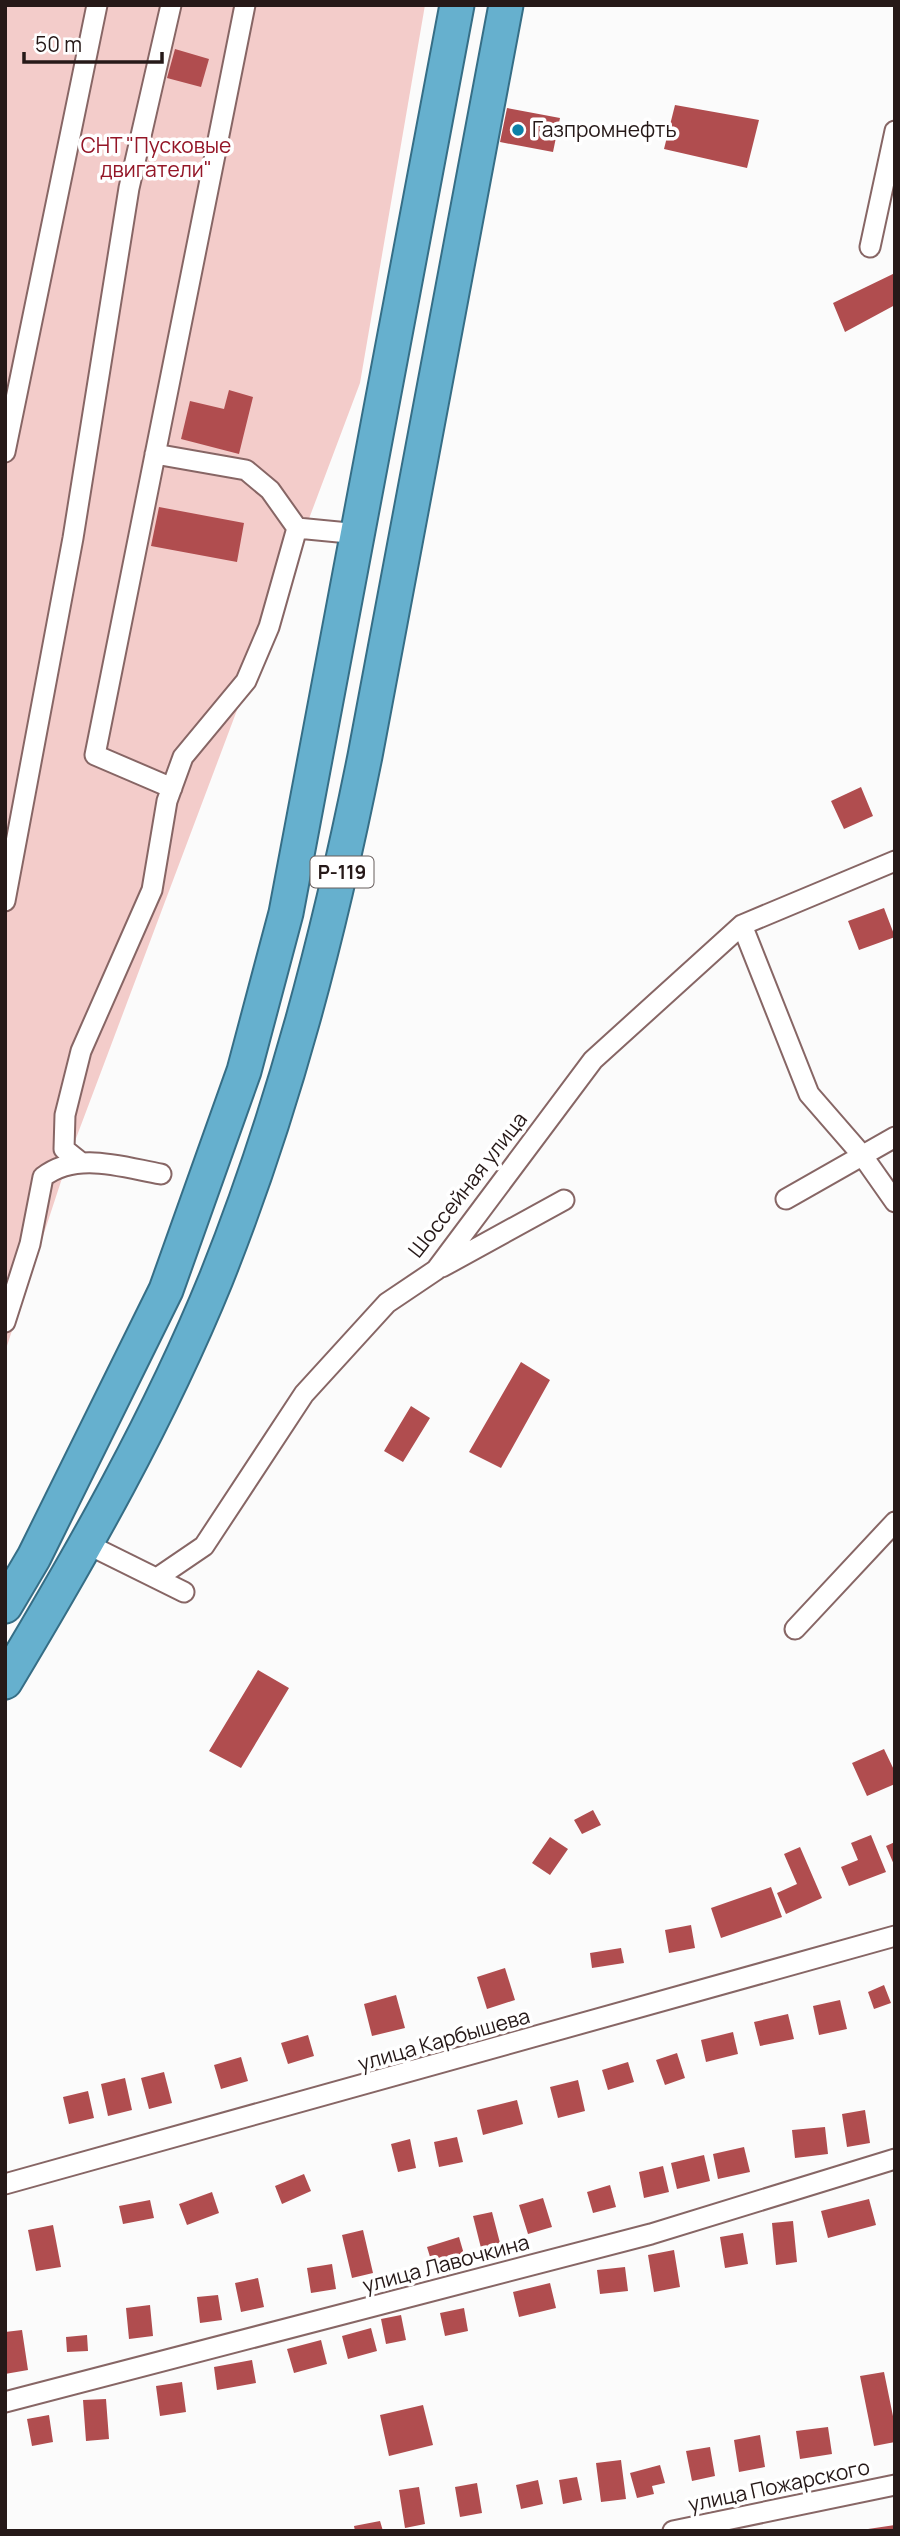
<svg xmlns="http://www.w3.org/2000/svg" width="900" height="2536" font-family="Manrope,sans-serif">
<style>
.green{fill:#f3ccca}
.building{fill:#b04d4f}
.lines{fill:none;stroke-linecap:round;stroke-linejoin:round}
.minor-casing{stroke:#876665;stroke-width:23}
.trunk-casing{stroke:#366e86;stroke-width:37}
.minor{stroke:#fff;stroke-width:19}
.trunk{stroke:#66b0ce;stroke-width:33}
.poi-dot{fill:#0c80a7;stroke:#fff;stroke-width:2.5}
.labels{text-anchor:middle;stroke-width:7;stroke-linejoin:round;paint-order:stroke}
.shield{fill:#fff;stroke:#675e5d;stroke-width:2}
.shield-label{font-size:19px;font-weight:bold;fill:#261918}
.poi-label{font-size:21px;fill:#261918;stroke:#fff;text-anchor:start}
.park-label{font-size:21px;fill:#941627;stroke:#fff}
.street-label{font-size:21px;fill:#261918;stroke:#fff}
</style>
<rect width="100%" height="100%" fill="#fbfbfb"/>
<path class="green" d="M 5,5 L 425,5 L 360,383 L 69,1157 L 5,1352 Z"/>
<path class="building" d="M 175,49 L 209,59 L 201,87 L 167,78 Z
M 675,105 L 759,120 L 747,168 L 664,149 Z
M 507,108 L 560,118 L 553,152 L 500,142 Z
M 895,273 L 895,305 L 845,332 L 833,303 Z
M 229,390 L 253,397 L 239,454 L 181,439 L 190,401 L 224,409 Z
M 159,507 L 244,523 L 237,562 L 151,546 Z
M 861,787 L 873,816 L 844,829 L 831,801 Z
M 884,908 L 895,937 L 859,950 L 848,921 Z
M 521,1362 L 550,1380 L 501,1468 L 469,1452 Z
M 411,1406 L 430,1418 L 403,1462 L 384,1451 Z
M 258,1670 L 289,1688 L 241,1768 L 209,1751 Z
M 884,1749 L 895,1772 L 895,1784 L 867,1796 L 852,1763 Z
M 593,1810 L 601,1825 L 582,1834 L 574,1820 Z
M 871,1835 L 886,1872 L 849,1886 L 841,1867 L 858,1860 L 851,1843 Z
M 550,1837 L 568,1849 L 550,1875 L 532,1863 Z
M 895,1842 L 895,1867 L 886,1846 Z
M 800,1847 L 822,1898 L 786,1914 L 777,1893 L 797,1884 L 784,1854 Z
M 771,1887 L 782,1917 L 721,1938 L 711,1908 Z
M 691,1925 L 695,1948 L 669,1953 L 665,1930 Z
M 621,1948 L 624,1963 L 592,1968 L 590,1953 Z
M 505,1968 L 515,2000 L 487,2009 L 477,1977 Z
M 884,1985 L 891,2003 L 874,2009 L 868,1992 Z
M 396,1995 L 405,2028 L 372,2036 L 364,2004 Z
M 840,2000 L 847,2029 L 819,2035 L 813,2006 Z
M 788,2014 L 794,2039 L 760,2046 L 754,2022 Z
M 733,2032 L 738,2054 L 706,2062 L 701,2040 Z
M 308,2035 L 314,2056 L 288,2064 L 281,2043 Z
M 677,2053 L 685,2078 L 665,2085 L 656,2060 Z
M 241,2057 L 248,2081 L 221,2089 L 214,2065 Z
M 628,2062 L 634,2082 L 608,2090 L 602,2070 Z
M 164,2072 L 172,2103 L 149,2109 L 141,2078 Z
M 125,2078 L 132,2110 L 108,2116 L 101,2084 Z
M 578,2080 L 585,2111 L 558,2118 L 550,2087 Z
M 88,2091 L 94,2118 L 69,2124 L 63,2097 Z
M 517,2100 L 523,2124 L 483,2135 L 477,2110 Z
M 865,2110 L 870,2143 L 847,2147 L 842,2114 Z
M 825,2127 L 828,2154 L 795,2158 L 792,2130 Z
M 457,2137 L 463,2162 L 439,2167 L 434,2142 Z
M 410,2139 L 416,2168 L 398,2172 L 391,2144 Z
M 744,2147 L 750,2172 L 718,2179 L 713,2154 Z
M 704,2155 L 710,2181 L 677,2189 L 671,2163 Z
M 663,2166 L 669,2192 L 644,2198 L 639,2172 Z
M 304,2174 L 311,2191 L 282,2204 L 275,2186 Z
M 610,2185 L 616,2207 L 593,2213 L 587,2192 Z
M 212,2192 L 219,2213 L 187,2225 L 179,2204 Z
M 543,2198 L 552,2227 L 528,2234 L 519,2205 Z
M 869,2199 L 876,2225 L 828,2238 L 821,2211 Z
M 150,2200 L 154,2218 L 123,2224 L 119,2206 Z
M 492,2212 L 500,2243 L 481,2248 L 473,2216 Z
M 793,2221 L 797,2262 L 776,2265 L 772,2223 Z
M 53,2225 L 61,2267 L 36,2271 L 28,2230 Z
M 363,2230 L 373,2273 L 352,2278 L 342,2235 Z
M 743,2233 L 748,2264 L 725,2268 L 720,2237 Z
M 459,2237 L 466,2261 L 434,2270 L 427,2247 Z
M 674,2250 L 680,2287 L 654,2292 L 648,2255 Z
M 332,2264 L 336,2289 L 311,2293 L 307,2268 Z
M 625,2267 L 628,2291 L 600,2294 L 597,2270 Z
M 258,2278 L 264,2307 L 241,2312 L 235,2283 Z
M 550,2283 L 556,2308 L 519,2317 L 513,2292 Z
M 218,2295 L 222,2320 L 200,2323 L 197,2297 Z
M 150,2305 L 153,2336 L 129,2339 L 126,2308 Z
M 464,2308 L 468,2331 L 445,2336 L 440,2313 Z
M 401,2315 L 406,2340 L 386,2344 L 381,2319 Z
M 371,2328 L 377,2351 L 348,2359 L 342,2336 Z
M 22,2330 L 28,2370 L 5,2374 L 5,2332 Z
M 87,2335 L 88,2351 L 67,2352 L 66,2337 Z
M 321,2340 L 327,2364 L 294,2373 L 287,2349 Z
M 252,2360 L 256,2383 L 217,2390 L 214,2367 Z
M 884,2372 L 895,2426 L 895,2442 L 874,2446 L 860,2376 Z
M 182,2382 L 186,2412 L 160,2416 L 156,2386 Z
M 106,2399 L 109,2439 L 86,2441 L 83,2400 Z
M 423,2405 L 433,2445 L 389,2456 L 380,2415 Z
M 49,2415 L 53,2442 L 32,2446 L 27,2419 Z
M 828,2427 L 832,2454 L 800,2459 L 796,2431 Z
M 760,2435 L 765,2467 L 739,2472 L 734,2440 Z
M 710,2447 L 715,2476 L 692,2481 L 686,2451 Z
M 621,2460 L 626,2499 L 601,2502 L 596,2463 Z
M 660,2465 L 665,2483 L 652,2486 L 654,2494 L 637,2498 L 630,2473 Z
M 577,2477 L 582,2500 L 563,2504 L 559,2480 Z
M 538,2480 L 543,2504 L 521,2509 L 516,2485 Z
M 477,2483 L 482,2513 L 460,2517 L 455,2487 Z
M 419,2487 L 425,2524 L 405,2528 L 399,2490 Z
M 380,2521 L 383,2531 L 355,2531 L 354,2526 Z
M 895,2525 L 895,2531 L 868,2531 L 868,2529 Z"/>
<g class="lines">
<g class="minor-casing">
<path id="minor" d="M 870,247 L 895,131
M 5,452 L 97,5
M 155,454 L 246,470 L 270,490 L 297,528
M 172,788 L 95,755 L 245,5
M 5,901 L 73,538 L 129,188 L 171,5
M 742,925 L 809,1094 L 862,1155 L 895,1202
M 79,1161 L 64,1149 L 65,1115 L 81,1051 L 152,890 L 167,801 L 183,757 L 246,681 L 269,627 L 297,528 L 359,534
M 786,1199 L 895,1137
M 442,1267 L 564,1200
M 5,1322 L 30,1244 L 43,1177 C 76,1151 122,1167 161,1174
M 87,1544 L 184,1592
M 157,1578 L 204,1546 L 304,1394 L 387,1303 L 436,1270 L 593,1060 L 742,925 L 895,861
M 795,1629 L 895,1522
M 5,2184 L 895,1936
M 5,2402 L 651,2234 L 895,2159
M 673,2531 L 895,2485"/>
</g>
<g class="trunk-casing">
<path id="trunk" d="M 5,1606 L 34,1557 L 166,1290 L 244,1071 L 286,913 L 457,5
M 5,1682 C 83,1552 159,1419 216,1279 C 284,1109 329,935 365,756 L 506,5"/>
</g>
<use href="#minor" class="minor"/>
<use href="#trunk" class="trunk"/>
</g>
<circle class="poi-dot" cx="518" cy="130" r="7"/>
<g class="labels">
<rect class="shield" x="310.5" y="856.5" width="63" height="31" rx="5"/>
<g class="shield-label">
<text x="342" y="879">Р-119</text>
</g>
<g class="poi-label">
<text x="532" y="137">Газпромнефть</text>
</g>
<g class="park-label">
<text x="156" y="153">СНТ "Пусковые<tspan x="156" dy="24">двигатели"</tspan></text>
</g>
<g class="street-label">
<text transform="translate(468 1185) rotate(-52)" y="7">Шоссейная улица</text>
<text transform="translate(444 2040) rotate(-16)" y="7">улица Карбышева</text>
<text transform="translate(446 2264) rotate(-15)" y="7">улица Лавочкина</text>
<text transform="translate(779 2486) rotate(-12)" y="7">улица Пожарского</text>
</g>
</g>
<rect width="900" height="2536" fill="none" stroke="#261918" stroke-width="14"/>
<path d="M24 52v10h138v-10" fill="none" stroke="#261918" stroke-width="3.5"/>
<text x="35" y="52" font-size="21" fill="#261918" stroke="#ffffff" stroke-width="5" paint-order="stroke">50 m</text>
</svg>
